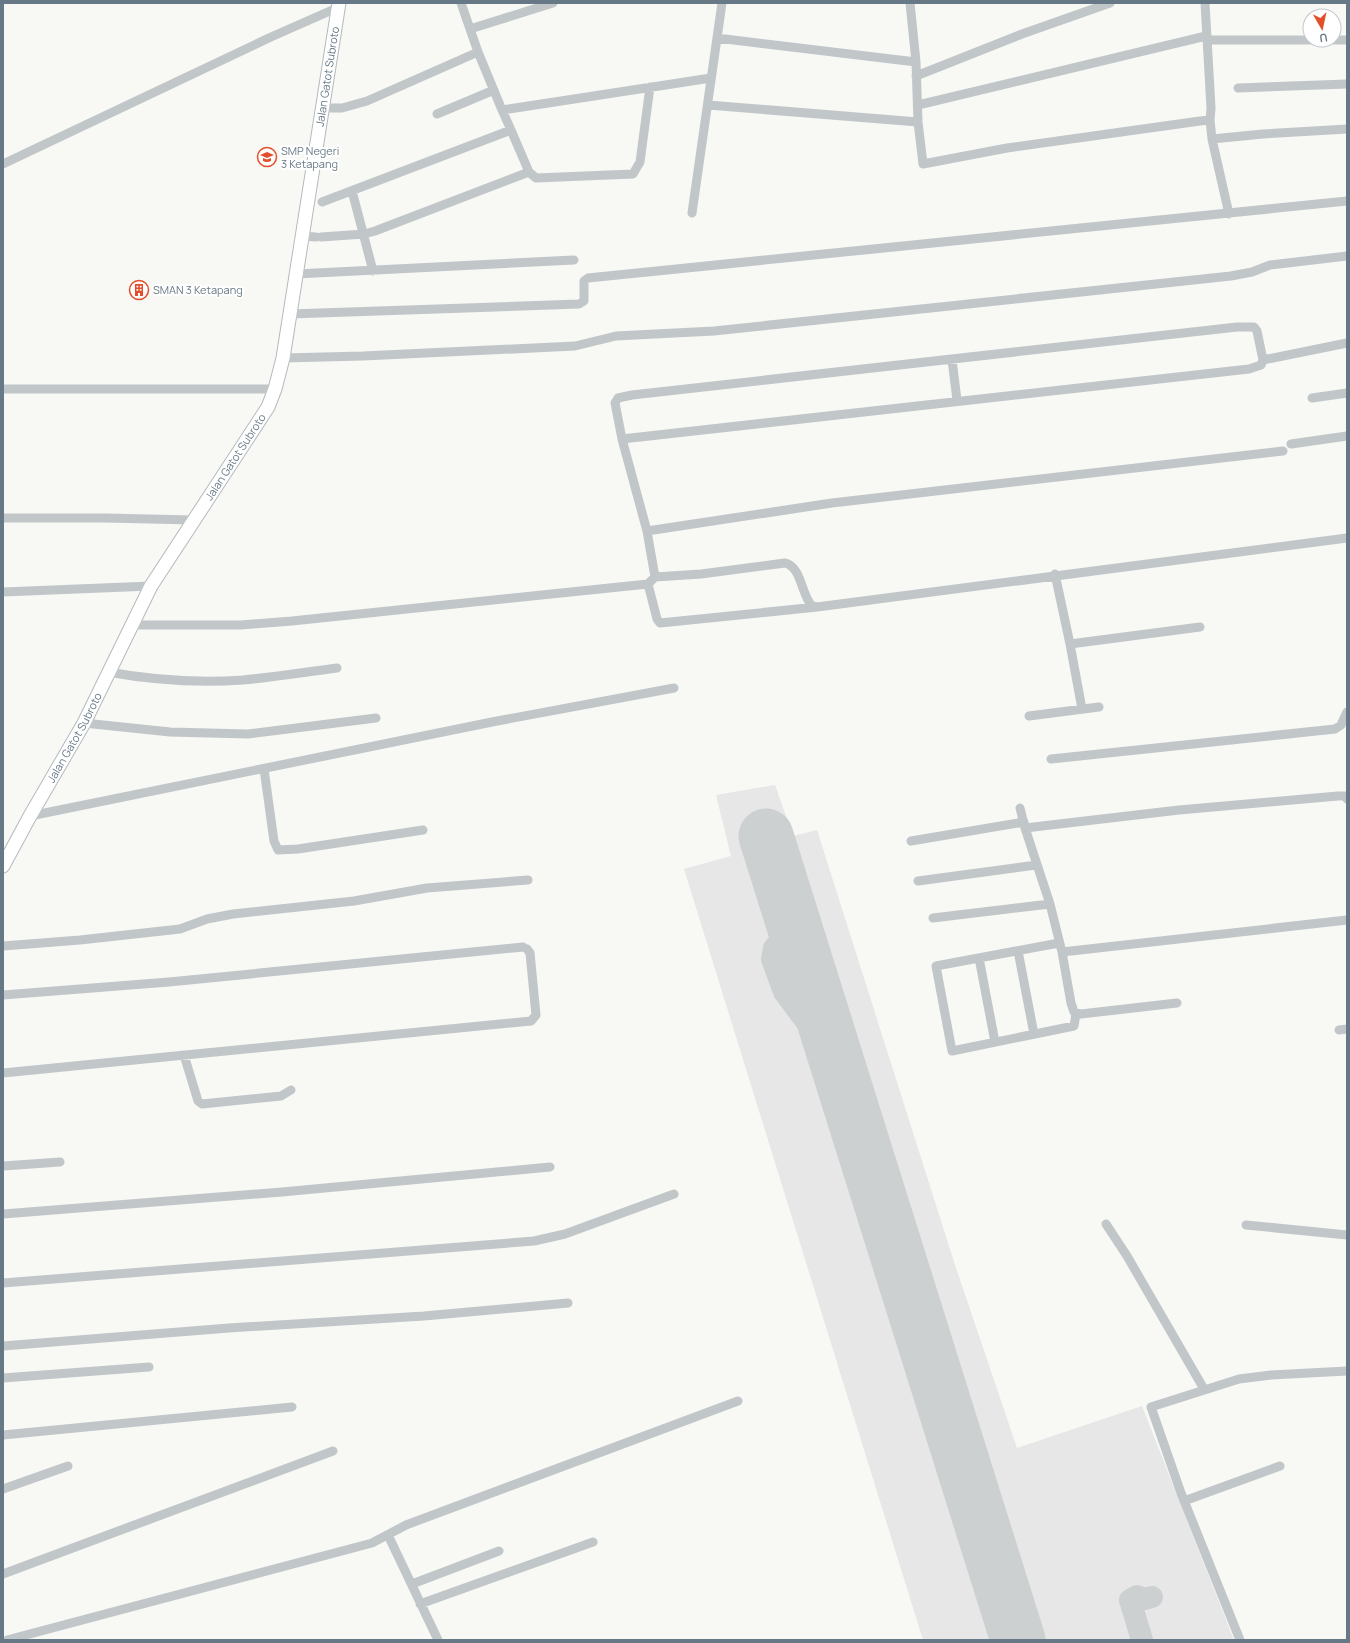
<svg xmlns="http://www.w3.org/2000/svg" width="1350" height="1643" font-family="Manrope,sans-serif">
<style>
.built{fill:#e6e7e6}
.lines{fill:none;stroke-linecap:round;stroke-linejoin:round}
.taxiway{stroke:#ccd0d1;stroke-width:22}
.runway{stroke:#ccd0d1;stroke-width:55}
.secondary-casing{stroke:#b4babe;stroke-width:15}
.street{stroke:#c1c6c9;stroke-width:9}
.secondary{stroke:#fff;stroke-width:13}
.labels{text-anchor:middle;stroke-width:4;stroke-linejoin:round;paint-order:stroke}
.street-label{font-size:11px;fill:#677986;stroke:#fff}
.poi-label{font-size:11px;fill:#677986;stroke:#fff;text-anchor:start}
</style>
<rect width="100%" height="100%" fill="#f8f8f5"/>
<path class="built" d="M 775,785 L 793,836 L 817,830 L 955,1265 L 1017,1448 L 1142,1406 L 1234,1640 L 923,1640 L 684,869 L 731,856 L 716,795 Z"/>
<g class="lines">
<path class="taxiway" d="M 797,935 L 778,943 L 774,948 L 772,959 L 784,992 L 817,1036 L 839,1070
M 1142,1640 L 1130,1600 L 1137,1596 L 1145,1599 L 1152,1597"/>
<path class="runway" d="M 766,836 L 1018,1640"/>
<g class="secondary-casing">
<g id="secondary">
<path id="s1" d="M 3,866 L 30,816 L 84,723 L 151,586 L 268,407 L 275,389 L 283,358 L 339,3"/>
</g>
</g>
<path class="street" d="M 461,3 L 478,52 L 502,110 L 711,78
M 910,3 L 916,62
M 1205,3 L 1211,108 L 1210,120
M 470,29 L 553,3
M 717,38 L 916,62 L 918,122 L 923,164 L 1007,148 L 1200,121 L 1210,120 L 1212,139
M 1207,40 L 1310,40
M 1334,40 L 1347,40
M 916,76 L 1022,34 L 1110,3
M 1238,88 L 1347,84
M 708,105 L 918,122
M 918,105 L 1206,36
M 322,108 L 342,108 L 367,101 L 478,52
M 502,110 L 511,130
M 437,114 L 494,90
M 3,164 L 271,37 L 339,7
M 352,191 L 373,271
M 322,202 L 511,130 L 529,172 L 536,178 L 633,174 L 640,162 L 650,87
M 692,213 L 722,3
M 1229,214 L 1212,139 L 1263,134 L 1347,129
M 302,236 L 316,237
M 321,237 L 364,234 L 375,231 L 529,172
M 296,274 L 574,260
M 290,314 L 579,304 L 584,301 L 584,281 L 588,278 L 1347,201
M 1237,327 L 1254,327 L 1257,331 L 1263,360 L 1261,365 L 1249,369 L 622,439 L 615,403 L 618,398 L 632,395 Z
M 283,358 L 363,356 L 575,346 L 616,336 L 714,331 L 1231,276 L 1252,272 L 1270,265 L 1347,256
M 952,360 L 957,400
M 1263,360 L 1347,343
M 3,389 L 275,389
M 1312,398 L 1347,393
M 622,439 L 647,531 L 655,577
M 1291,444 L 1347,436
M 3,518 L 105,518 L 193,520
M 647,531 L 832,503 L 1283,451
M 1055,574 L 1070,644 L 1200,627
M 648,584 L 657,619 L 660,623 L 817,607 L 1347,538
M 3,592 L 151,586
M 132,625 L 241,625 L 292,621 L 648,584 L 655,577 L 701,574 L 785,563 C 802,567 801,595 812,606 L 817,607
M 1070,644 L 1082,709
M 108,672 C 152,680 199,683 243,680 C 275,677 306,672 337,668
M 1029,716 L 1099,707
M 84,723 L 170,732 L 248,734 L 376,718
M 1051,759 L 1335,729 L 1341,725 L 1347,712
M 264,769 L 274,841 L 278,850 L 298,849 L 423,830
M 1020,808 L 1025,828
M 30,816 L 492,722 L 674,688
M 911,841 L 1024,822
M 918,881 L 1036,865
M 933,918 L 1050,904
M 1059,943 L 936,966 L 952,1051 L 1074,1026 L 1076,1014
M 3,946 L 80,940 L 180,929 L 207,919 L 233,914 L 354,901 L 427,888 L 528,880
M 1018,951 L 1034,1034
M 1062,952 L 1347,920
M 979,958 L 995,1042
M 3,995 L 169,982 L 523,947
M 1177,1003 L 1081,1014 L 1074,1012 L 1071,1003 L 1062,952 L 1050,904 L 1025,828 L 1179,810 L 1338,796 L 1345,796 L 1347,799
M 1339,1030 L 1347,1029
M 184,1055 L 198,1101 L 202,1104 L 281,1096 L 291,1090
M 3,1073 L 531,1021 L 536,1015 L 530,953 L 527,949
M 3,1166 L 60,1162
M 3,1214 L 282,1192 L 550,1167
M 1106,1224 L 1127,1256 L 1204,1389
M 1246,1225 L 1347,1235
M 3,1283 L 534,1241 L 565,1234 L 674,1194
M 3,1346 L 229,1328 L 424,1316 L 568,1303
M 3,1378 L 149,1367
M 3,1435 L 292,1407
M 3,1489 L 68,1466
M 1184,1501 L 1280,1466
M 388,1535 L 438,1640
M 3,1574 L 333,1451
M 412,1584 L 499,1551
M 420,1604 L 593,1542
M 7,1640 L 372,1543 L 406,1525 L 738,1401
M 1240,1640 L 1181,1493 L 1151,1407 L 1239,1379 L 1271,1375 L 1347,1371"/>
<use href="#secondary" class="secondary"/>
</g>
<defs>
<g id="school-ring" transform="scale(1)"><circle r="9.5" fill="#fff" stroke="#e34f2a" stroke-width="1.5"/><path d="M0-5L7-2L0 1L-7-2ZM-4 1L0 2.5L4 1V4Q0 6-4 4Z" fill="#e34f2a"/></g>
<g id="building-ring" transform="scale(1)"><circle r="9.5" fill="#fff" stroke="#e34f2a" stroke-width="1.5"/><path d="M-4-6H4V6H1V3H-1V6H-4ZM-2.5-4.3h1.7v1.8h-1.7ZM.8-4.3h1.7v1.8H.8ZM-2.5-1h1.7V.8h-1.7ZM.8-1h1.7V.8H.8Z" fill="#e34f2a"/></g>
</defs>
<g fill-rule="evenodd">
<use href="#school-ring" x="267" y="157"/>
<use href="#building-ring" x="139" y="290"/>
</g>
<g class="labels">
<g class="street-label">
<text dy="4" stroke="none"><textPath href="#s1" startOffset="867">Jalan Gatot Subroto</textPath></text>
<text dy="4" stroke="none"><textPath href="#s1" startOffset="471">Jalan Gatot Subroto</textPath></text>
<text dy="4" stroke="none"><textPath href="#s1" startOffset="147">Jalan Gatot Subroto</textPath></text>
</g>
<g class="poi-label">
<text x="281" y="155">SMP Negeri<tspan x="281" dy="13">3 Ketapang</tspan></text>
<text x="153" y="294">SMAN 3 Ketapang</text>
</g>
</g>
<rect width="1350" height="1643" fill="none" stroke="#677986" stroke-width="8"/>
<g transform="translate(1322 28) rotate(171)"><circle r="19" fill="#ffffff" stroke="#c2c9cf"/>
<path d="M0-3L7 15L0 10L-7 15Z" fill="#e34f2a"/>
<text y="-6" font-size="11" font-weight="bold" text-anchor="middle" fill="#677986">U</text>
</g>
</svg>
